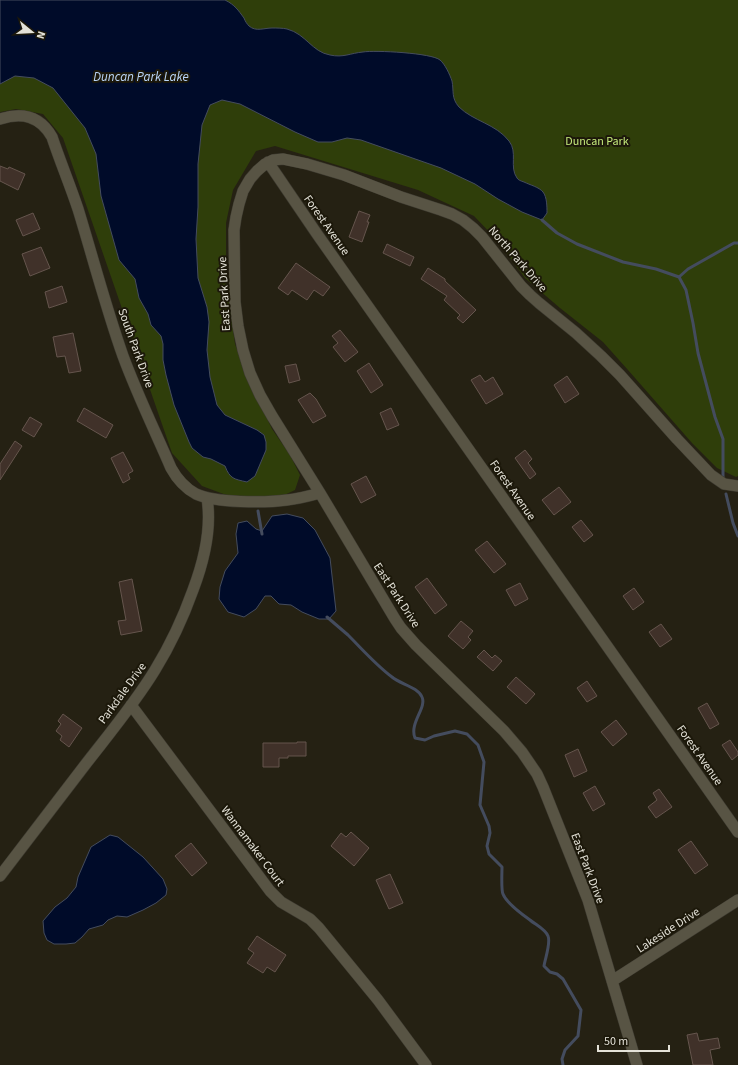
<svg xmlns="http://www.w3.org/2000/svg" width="738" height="1065" font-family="'Source Sans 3',sans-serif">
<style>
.green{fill:#2f3e0a}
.water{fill:#000b29;stroke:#444c5e}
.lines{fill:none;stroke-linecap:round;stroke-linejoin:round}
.stream{stroke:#444c5e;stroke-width:3}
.building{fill:#403129;stroke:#65554d}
.minor-casing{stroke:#3d3a30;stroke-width:12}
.minor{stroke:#585444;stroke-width:11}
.labels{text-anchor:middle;stroke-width:4;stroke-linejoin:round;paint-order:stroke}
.park-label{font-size:12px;fill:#c4e97b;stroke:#1c180a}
.street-label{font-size:12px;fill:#e4e2d8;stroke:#1c180a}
.water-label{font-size:13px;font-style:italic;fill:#bad5f8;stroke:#1c180a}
</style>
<rect width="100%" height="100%" fill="#252113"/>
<path class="green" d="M 0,0 L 738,0 L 738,476 L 736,477 L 717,468 L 692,443 L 628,370 L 603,342 L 560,308 L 525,278 L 497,240 L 474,216 L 418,190 L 275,146 L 256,151 L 233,190 L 226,223 L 226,264 L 231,316 L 235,344 L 247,376 L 272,429 L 290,455 L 300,475 L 295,490 L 278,498 L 229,496 L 202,486 L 172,453 L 63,138 L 43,114 L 16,109 L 0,112 Z"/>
<path class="water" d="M 0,0 L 225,0 C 235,5 238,10 244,18 C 245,21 247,24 249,26 C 256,32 264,28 272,28 C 277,28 283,28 287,29 C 306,34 312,52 330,55 C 343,58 351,53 363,52 C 375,50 432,53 440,60 C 445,64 450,75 452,81 C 454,91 451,98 459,107 C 473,121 496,124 509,141 C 518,152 509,167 517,178 C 518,180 521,181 524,182 C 530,185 539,187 543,192 C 547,197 547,207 547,213 L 542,220 L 522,212 L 498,199 L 475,184 L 441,168 L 361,140 L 347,138 L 332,142 L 318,142 L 295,132 L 240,104 L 222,100 L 210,105 L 202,125 L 198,164 L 198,207 L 196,239 L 198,278 L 207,307 L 209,322 L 207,350 L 210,377 L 217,405 L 225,415 L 257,430 L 264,435 L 266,442 L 266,450 L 255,476 L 247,482 C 234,479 230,479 225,466 L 211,459 L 203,457 L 192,448 L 189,442 L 174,405 L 166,375 L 163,360 L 163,344 L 161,336 L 151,325 L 148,314 L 139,298 L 135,279 L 119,260 L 101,196 L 96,154 L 85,128 L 53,88 L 34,78 L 15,76 L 0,84 Z
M 287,514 L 303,518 L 315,530 L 330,558 L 336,611 L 329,619 L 319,619 L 302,612 L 291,605 L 279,604 L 271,596 L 265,596 L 256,609 L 244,617 L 228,612 L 219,599 L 220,587 L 225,571 L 238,553 L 236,534 L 238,523 L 247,521 L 256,529 L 262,531 L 272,516 Z
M 110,835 L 118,837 L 143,857 L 163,879 L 167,889 L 166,895 L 156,903 L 143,910 L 127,917 L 117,916 L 108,920 L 103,925 L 89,929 L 82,937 L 75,943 L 66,944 L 54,944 L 47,940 L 44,933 L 43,921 L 55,907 L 67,898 L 76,887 L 78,877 L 91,847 Z"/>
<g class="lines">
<path class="stream" d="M 542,220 L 557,233 L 577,244 L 623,262 L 656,269 L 679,277 L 686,290 L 693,323 L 698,353 L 715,417 L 723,439 L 723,481
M 679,277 L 688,269 L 734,243 L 738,243
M 726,494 L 733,523 L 738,536
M 258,511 L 262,534
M 327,617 C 334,623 341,629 348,635 C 362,649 376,665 392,677 C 400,684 418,687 422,697 C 427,708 409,723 415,738 L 425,740 L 434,736 L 455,731 L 467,734 L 478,745 L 484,762 L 480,805 L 489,826 L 490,833 L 487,846 L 489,854 L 502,867 C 502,873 501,890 503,894 C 506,902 523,915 530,920 C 536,925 545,929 548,936 C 551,943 545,959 544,966 L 550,972 L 557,974 L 563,979 L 581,1010 L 578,1036 L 565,1050 L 562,1059 L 563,1065"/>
</g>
<path class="building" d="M 0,166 L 8,169 L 9,167 L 25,174 L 18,190 L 0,181 Z
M 359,211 L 370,215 L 367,222 L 369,222 L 362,242 L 349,237 Z
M 33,213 L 40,229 L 23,236 L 16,220 Z
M 387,244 L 414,257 L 410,266 L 383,253 Z
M 41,247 L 50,268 L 30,276 L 22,254 Z
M 296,263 L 330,287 L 323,296 L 314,290 L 307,300 L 292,290 L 288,295 L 278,288 Z
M 428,268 L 445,279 L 445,281 L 476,310 L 463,323 L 457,318 L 460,315 L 444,300 L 447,296 L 421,279 Z
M 62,286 L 67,302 L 49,308 L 45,292 Z
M 340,330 L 358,352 L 345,362 L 333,347 L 338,343 L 332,336 Z
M 73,333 L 81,371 L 69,373 L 65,356 L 57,357 L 53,337 Z
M 369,363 L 383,385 L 371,393 L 357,371 Z
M 296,364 L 300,380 L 289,383 L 285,366 Z
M 480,375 L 485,382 L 493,377 L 503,394 L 486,404 L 471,380 Z
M 567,376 L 579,394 L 565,403 L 554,385 Z
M 310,393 L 316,399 L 326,416 L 313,423 L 298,400 Z
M 84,408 L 113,425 L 106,438 L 77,421 Z
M 391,408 L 399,425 L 387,430 L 380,413 Z
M 30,417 L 42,424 L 34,437 L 22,430 Z
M 15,441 L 22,446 L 0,480 L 0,464 Z
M 525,450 L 532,459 L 528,463 L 536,474 L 530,479 L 515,458 Z
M 123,452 L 133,471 L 128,474 L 130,479 L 123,483 L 111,458 Z
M 366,476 L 376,495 L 361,503 L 351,484 Z
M 559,487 L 571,502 L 554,515 L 542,500 Z
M 581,520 L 593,535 L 584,542 L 572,527 Z
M 487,541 L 506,564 L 494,573 L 475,550 Z
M 427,578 L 447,605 L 435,614 L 415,587 Z
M 132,579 L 142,631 L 121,635 L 118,621 L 126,620 L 119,582 Z
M 520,583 L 528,599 L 515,606 L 506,590 Z
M 634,588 L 644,602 L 633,610 L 623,596 Z
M 461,621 L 473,631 L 468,637 L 471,640 L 463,649 L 448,636 Z
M 661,624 L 672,639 L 660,647 L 649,632 Z
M 484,650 L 492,658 L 495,655 L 502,661 L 493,671 L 477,657 Z
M 516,677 L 535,694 L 526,704 L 507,687 Z
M 587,681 L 597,696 L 587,702 L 577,688 Z
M 707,703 L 719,724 L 710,729 L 698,708 Z
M 63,714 L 82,728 L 69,747 L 60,740 L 62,736 L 56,731 L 61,724 L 58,721 Z
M 616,720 L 627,734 L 613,746 L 601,732 Z
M 730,740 L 738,752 L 738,755 L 732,760 L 722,745 Z
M 297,742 L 306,742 L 306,756 L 288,756 L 288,758 L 279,758 L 279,767 L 263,767 L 263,743 L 297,743 Z
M 578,749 L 587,771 L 574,777 L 565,755 Z
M 595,786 L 605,804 L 593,811 L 583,793 Z
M 659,789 L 672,807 L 656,818 L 648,807 L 657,800 L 653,793 Z
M 351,832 L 369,848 L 354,866 L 331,846 L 341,833 L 346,837 Z
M 691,841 L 708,865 L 695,874 L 678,850 Z
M 191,843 L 207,863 L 192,876 L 175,856 Z
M 390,874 L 403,903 L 389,909 L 376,880 Z
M 257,936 L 286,955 L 275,972 L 267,967 L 263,973 L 247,963 L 254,953 L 248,949 Z
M 697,1033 L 699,1041 L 718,1038 L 720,1048 L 710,1050 L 713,1065 L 693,1065 L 687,1035 Z"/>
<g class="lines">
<g class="minor-casing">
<path id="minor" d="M 0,119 C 22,112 40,116 52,137 C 60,161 70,185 78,209 C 93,258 106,308 123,356 C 137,394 155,431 171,468 C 177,479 185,488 196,494 C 215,503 265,503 287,500 C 298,499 309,496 320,493
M 268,162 L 317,234 L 738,832
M 131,705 L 270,891 L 281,902 L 310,919 L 319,928 L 378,1000 L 426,1065
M 0,876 C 28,839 57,802 85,765 C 109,734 135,703 155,670 C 171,644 183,618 193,590 C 204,561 212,529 207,498
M 612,981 L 738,900
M 637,1065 L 588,900 L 543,787 L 537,774 L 522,752 L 504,731 L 416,645 L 401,628 L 395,619 L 320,493 L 272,416 L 260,395 L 250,373 L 243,350 L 238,326 L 235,302 L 234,230 L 236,217 L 239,204 L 243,191 L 250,179 L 257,171 L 265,164 L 273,160 L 283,159 L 307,164 L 344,175 L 401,197 L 441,210 L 452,214 L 463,220 L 473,228 L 482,237 L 521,286 L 530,295 L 539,303 L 576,333 L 601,356 L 620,375 L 677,439 L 711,475 L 724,484 L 738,486"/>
</g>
<use href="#minor" class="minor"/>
</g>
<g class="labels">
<g class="park-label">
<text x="597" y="145">Duncan Park</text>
</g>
<g class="street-label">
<text transform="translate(327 225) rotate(55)" y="4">Forest Avenue</text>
<text transform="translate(518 259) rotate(49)" y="4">North Park Drive</text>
<text transform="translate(224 294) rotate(-93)" y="4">East Park Drive</text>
<text transform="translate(136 348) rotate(70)" y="4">South Park Drive</text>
<text transform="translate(513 490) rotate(55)" y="4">Forest Avenue</text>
<text transform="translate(397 595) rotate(57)" y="4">East Park Drive</text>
<text transform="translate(122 693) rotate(-54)" y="4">Parkdale Drive</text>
<text transform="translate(700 755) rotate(55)" y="4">Forest Avenue</text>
<text transform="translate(253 846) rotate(53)" y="4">Wannamaker Court</text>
<text transform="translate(588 868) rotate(69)" y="4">East Park Drive</text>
<text transform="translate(668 930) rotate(-33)" y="4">Lakeside Drive</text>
</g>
<g class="water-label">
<text x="141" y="81">Duncan Park Lake</text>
</g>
</g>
<g transform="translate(32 32) rotate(108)" stroke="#1c180a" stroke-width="3" paint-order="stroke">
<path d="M0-3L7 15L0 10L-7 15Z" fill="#e4e2d8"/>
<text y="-6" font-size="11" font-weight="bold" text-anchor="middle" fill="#e4e2d8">N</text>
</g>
<path d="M598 1045v6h71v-6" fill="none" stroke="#e4e2d8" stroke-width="2"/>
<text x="604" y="1045" font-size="12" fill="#e4e2d8" stroke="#1c180a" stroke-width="3" paint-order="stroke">50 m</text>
</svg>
